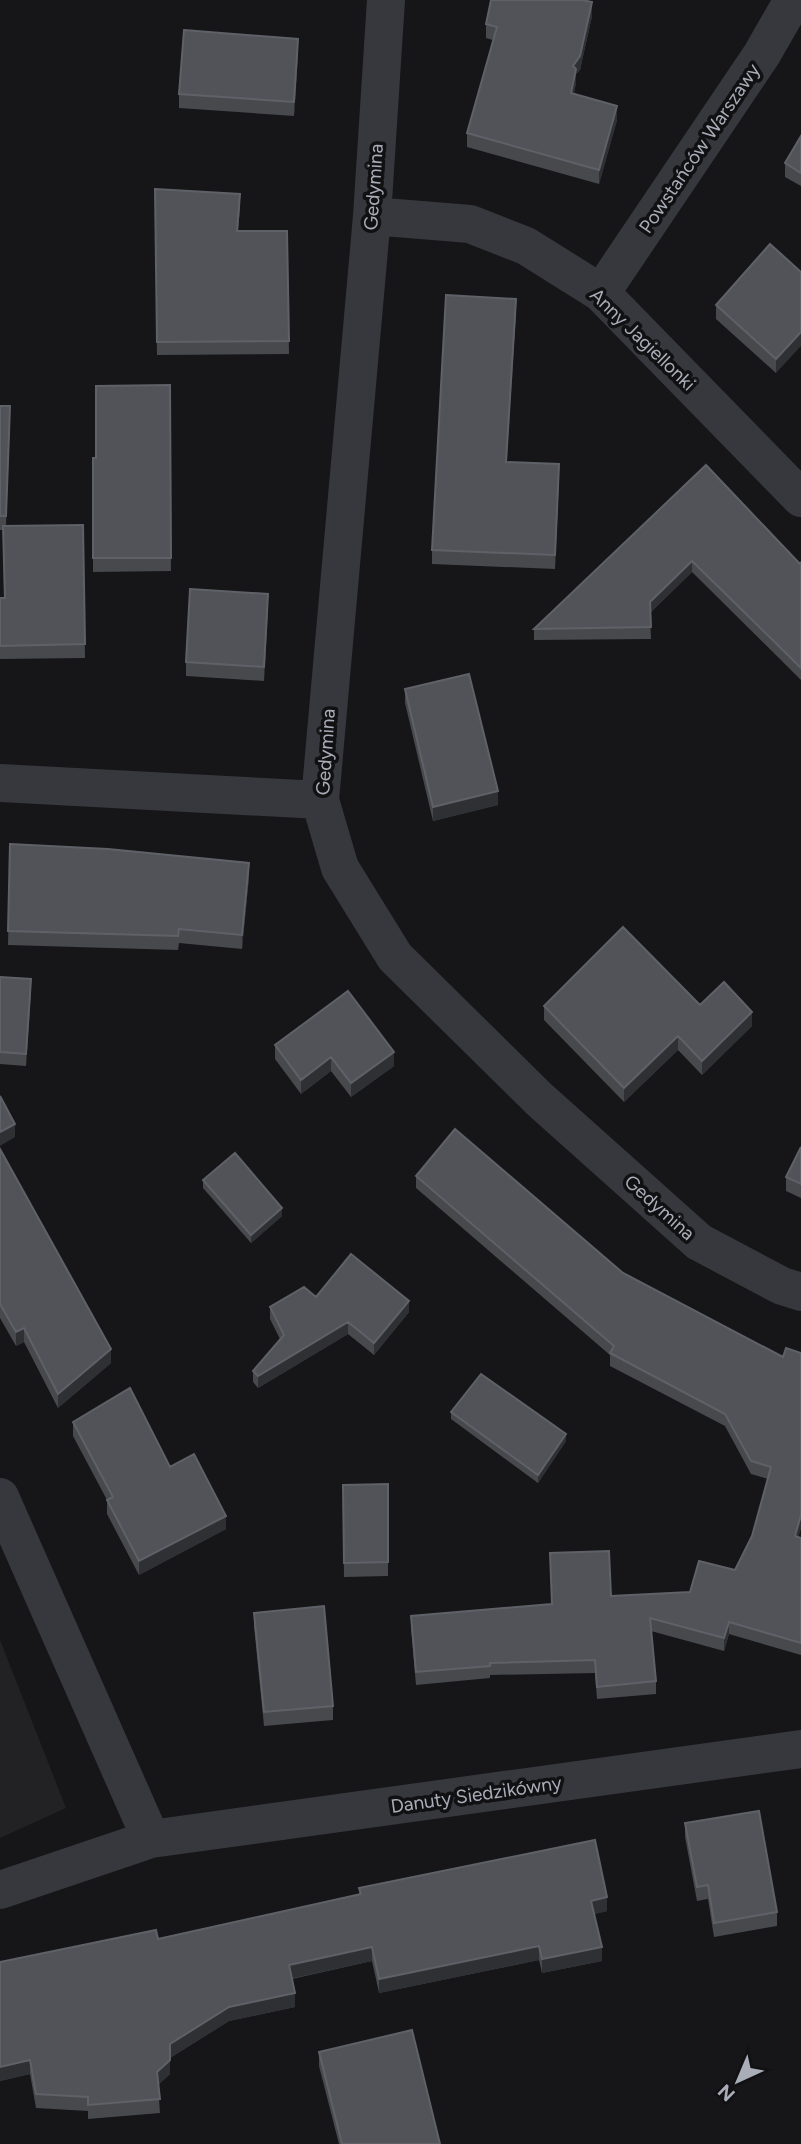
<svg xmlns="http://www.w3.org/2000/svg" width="801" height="2144" font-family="Figtree,sans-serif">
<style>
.built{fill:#222225}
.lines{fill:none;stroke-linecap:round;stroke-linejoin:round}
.minor{stroke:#37383d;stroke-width:38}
.wall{fill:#47494d}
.shaded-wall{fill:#2f3033}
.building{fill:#525359;stroke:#5f6168;stroke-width:2}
.labels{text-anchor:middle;stroke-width:7;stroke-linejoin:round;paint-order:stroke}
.street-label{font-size:19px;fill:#a8adb8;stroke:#111113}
</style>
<rect width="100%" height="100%" fill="#161618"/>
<path class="built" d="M 0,1640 L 66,1808 L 0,1838 Z"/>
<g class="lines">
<path class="minor" d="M 386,0 L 372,216 L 320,800 L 340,868 L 395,957 L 539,1099 L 699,1242 L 782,1286 L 801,1292
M 372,216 L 470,224 L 526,246 L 601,293 L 801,498
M 601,293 L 762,54 L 793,0
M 0,783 L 320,800
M 0,1497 L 151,1839
M 0,1890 L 151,1839 L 801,1749"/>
</g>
<path class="wall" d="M 592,16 L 580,70 L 576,74 L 576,83 L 574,93 L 617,120 L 599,184 L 467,147 L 467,133 L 493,40 L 486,38 L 486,24 Z
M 298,53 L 294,116 L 179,108 L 179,94 Z
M 801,136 L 801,186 L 785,177 L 785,163 Z
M 155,189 L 240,208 L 238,231 L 287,231 L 289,354 L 157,355 Z
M 801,272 L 776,373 L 716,319 L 716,305 Z
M 516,313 L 506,462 L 559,478 L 555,569 L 432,564 L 432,550 Z
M 170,385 L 171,571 L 93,572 L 93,458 L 96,458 Z
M 0,406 L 10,420 L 6,526 L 83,525 L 85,658 L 0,659 L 0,598 L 4,598 L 3,530 L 0,530 Z
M 706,465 L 800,564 L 801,562 L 801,680 L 692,572 L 650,613 L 651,639 L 534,640 L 534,629 Z
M 268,608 L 264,681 L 186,676 L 186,662 Z
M 405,689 L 498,805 L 433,821 L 405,703 Z
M 10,844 L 249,877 L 242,949 L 179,943 L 178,950 L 8,945 Z
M 0,977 L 31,991 L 26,1066 L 0,1064 Z
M 700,1005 L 752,1026 L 702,1075 L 678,1050 L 624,1102 L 544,1020 L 544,1006 Z
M 275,1045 L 394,1066 L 351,1097 L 331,1071 L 301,1094 L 275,1059 Z
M 801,1147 L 801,1198 L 786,1191 L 786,1177 Z
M 0,1149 L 111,1363 L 58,1408 L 24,1342 L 16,1346 L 0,1318 Z
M 416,1176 L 623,1273 L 783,1357 L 801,1528 L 798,1537 L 801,1538 L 801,1655 L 729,1634 L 724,1651 L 651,1631 L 656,1681 L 656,1694 L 597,1699 L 595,1673 L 490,1675 L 490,1678 L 416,1685 L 411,1628 L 411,1616 L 552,1604 L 550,1553 L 611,1596 L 690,1592 L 735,1570 L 752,1536 L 768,1479 L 751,1474 L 725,1426 L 610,1366 L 610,1355 L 416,1188 Z
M 203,1180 L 282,1216 L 251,1243 L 203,1188 Z
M 316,1297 L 409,1312 L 374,1355 L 348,1334 L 258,1388 L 253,1382 L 253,1371 L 280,1339 L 270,1319 L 270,1307 Z
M 451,1412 L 566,1441 L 538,1483 L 451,1419 Z
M 73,1422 L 170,1467 L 226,1529 L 139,1575 L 107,1514 L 107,1500 L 73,1436 Z
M 388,1484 L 388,1576 L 344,1577 L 343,1485 Z
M 254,1613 L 333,1706 L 333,1720 L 264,1726 L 254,1626 Z
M 685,1823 L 777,1912 L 777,1926 L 714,1937 L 708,1899 L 697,1901 L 685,1837 Z
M 359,1888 L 607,1911 L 594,1914 L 602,1961 L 542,1973 L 539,1960 L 379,1993 L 372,1961 L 292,1979 L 295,2007 L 229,2021 L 170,2058 L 170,2074 L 158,2085 L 160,2113 L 88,2119 L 88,2111 L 36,2108 L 30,2074 L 0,2081 L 158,1939 L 359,1894 Z
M 319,2052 L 440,2144 L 339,2144 L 319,2066 Z"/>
<path class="shaded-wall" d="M 592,2 L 592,16 L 580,70 L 576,74 L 576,83 L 571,107 L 573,66 Z
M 298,39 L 298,53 L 294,116 L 294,102 Z
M 617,106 L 617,120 L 599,184 L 599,170 Z
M 516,299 L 516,313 L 506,476 L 506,462 Z
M 801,332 L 801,346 L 776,373 L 776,359 Z
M 559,464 L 559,478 L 555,569 L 555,555 Z
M 692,561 L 692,572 L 650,613 L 650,602 Z
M 268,594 L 268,608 L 264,681 L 264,667 Z
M 498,791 L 498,805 L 433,821 L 433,807 Z
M 249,863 L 249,877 L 242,949 L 242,935 Z
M 31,979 L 31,991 L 26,1066 L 26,1054 Z
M 752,1012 L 752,1026 L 702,1075 L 702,1061 Z
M 678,1036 L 678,1050 L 624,1102 L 624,1088 Z
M 394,1052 L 394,1066 L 351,1097 L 351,1083 Z
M 331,1057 L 331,1071 L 301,1094 L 301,1080 Z
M 15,1124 L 15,1137 L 0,1146 L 0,1132 Z
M 282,1208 L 282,1216 L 251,1243 L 251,1235 Z
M 409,1301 L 409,1312 L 374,1355 L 374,1343 Z
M 348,1322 L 348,1334 L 258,1388 L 258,1376 Z
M 24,1328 L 24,1342 L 16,1346 L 16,1332 Z
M 111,1349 L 111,1363 L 58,1408 L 58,1394 Z
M 566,1434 L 566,1441 L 538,1483 L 538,1475 Z
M 801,1515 L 801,1528 L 795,1549 L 795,1536 Z
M 226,1516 L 226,1529 L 139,1575 L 139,1561 Z
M 729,1622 L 729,1634 L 724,1651 L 724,1638 Z
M 607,1897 L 607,1911 L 591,1915 L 591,1901 Z
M 539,1946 L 539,1960 L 379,1993 L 379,1979 Z
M 372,1947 L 372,1961 L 289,1979 L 289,1965 Z
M 602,1947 L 602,1961 L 542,1973 L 542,1959 Z
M 295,1993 L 295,2007 L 229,2021 L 170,2058 L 170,2044 L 229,2007 Z
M 30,2060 L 30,2074 L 0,2081 L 0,2067 Z
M 170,2060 L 170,2074 L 157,2086 L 157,2072 Z"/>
<path class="building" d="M 491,0 L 582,0 L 592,2 L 580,56 L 573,66 L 576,69 L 571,93 L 617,106 L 599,170 L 467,133 L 497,27 L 486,24 Z
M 184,30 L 298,39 L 294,102 L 179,94 Z
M 801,136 L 801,173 L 785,163 Z
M 155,189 L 240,194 L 237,231 L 287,231 L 289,341 L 157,342 Z
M 770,244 L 801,272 L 801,332 L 776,359 L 716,305 Z
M 446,295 L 516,299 L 506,462 L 559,464 L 555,555 L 432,550 Z
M 170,385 L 171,558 L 93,558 L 93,458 L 96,458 L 96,386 Z
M 0,406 L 10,406 L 6,516 L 0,516 Z
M 706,465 L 800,564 L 801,562 L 801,668 L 692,561 L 650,602 L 651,627 L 534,629 Z
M 83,525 L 85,644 L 0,646 L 0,598 L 5,598 L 3,526 Z
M 190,589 L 268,594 L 264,667 L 186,662 Z
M 469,674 L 498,791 L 433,807 L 405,689 Z
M 10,844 L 108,849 L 249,863 L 242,935 L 179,929 L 178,936 L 8,931 Z
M 623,927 L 700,1005 L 724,982 L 752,1012 L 702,1061 L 678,1036 L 624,1088 L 544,1006 Z
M 0,977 L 31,979 L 26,1054 L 0,1052 Z
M 348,991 L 394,1052 L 351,1083 L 331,1057 L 301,1080 L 275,1045 Z
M 0,1096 L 15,1124 L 0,1132 Z
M 455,1129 L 623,1273 L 783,1357 L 786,1348 L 801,1353 L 801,1515 L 795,1536 L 801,1538 L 801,1643 L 729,1622 L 724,1638 L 650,1618 L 656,1681 L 597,1687 L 595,1660 L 490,1663 L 490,1666 L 416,1672 L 411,1616 L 552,1604 L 550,1553 L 609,1551 L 611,1596 L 690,1592 L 699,1561 L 735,1570 L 752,1536 L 771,1467 L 751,1461 L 725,1414 L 610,1353 L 614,1346 L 416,1176 Z
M 801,1147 L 801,1184 L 786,1177 Z
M 0,1149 L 111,1349 L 58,1394 L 24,1328 L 16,1332 L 0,1304 Z
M 235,1153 L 282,1208 L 251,1235 L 203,1180 Z
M 351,1254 L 409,1301 L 374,1343 L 348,1322 L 258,1376 L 253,1371 L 284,1335 L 270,1307 L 304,1287 L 316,1297 Z
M 481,1374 L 566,1434 L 538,1475 L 451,1412 Z
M 130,1388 L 170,1467 L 194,1454 L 226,1516 L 139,1561 L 107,1500 L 113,1497 L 73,1422 Z
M 388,1484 L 388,1562 L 344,1563 L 343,1485 Z
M 324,1606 L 333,1706 L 264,1712 L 254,1613 Z
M 759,1811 L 777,1912 L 714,1923 L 708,1885 L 697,1887 L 685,1823 Z
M 595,1840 L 607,1897 L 591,1901 L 602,1947 L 542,1959 L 539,1946 L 379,1979 L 372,1947 L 289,1965 L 295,1993 L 229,2007 L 170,2044 L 170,2060 L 157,2072 L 160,2099 L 88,2105 L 88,2097 L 36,2094 L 30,2060 L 0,2067 L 0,1962 L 156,1930 L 158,1939 L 361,1894 L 359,1888 Z
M 412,2030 L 440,2144 L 342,2144 L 319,2052 Z"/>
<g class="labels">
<g class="street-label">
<text transform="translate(699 148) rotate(-56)" y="7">Powstańców Warszawy</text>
<text transform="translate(373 187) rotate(-86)" y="7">Gedymina</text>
<text transform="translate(643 339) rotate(44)" y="7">Anny Jagiellonki</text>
<text transform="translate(325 752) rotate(-86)" y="7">Gedymina</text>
<text transform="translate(660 1207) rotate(42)" y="7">Gedymina</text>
<text transform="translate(476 1794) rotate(-8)" y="7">Danuty Siedzikówny</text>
</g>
</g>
<g transform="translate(738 2081) rotate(224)" stroke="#111113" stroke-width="5" paint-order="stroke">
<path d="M0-5L12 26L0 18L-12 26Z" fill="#a8adb8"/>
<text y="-10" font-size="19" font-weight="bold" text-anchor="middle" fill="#a8adb8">N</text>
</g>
</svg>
